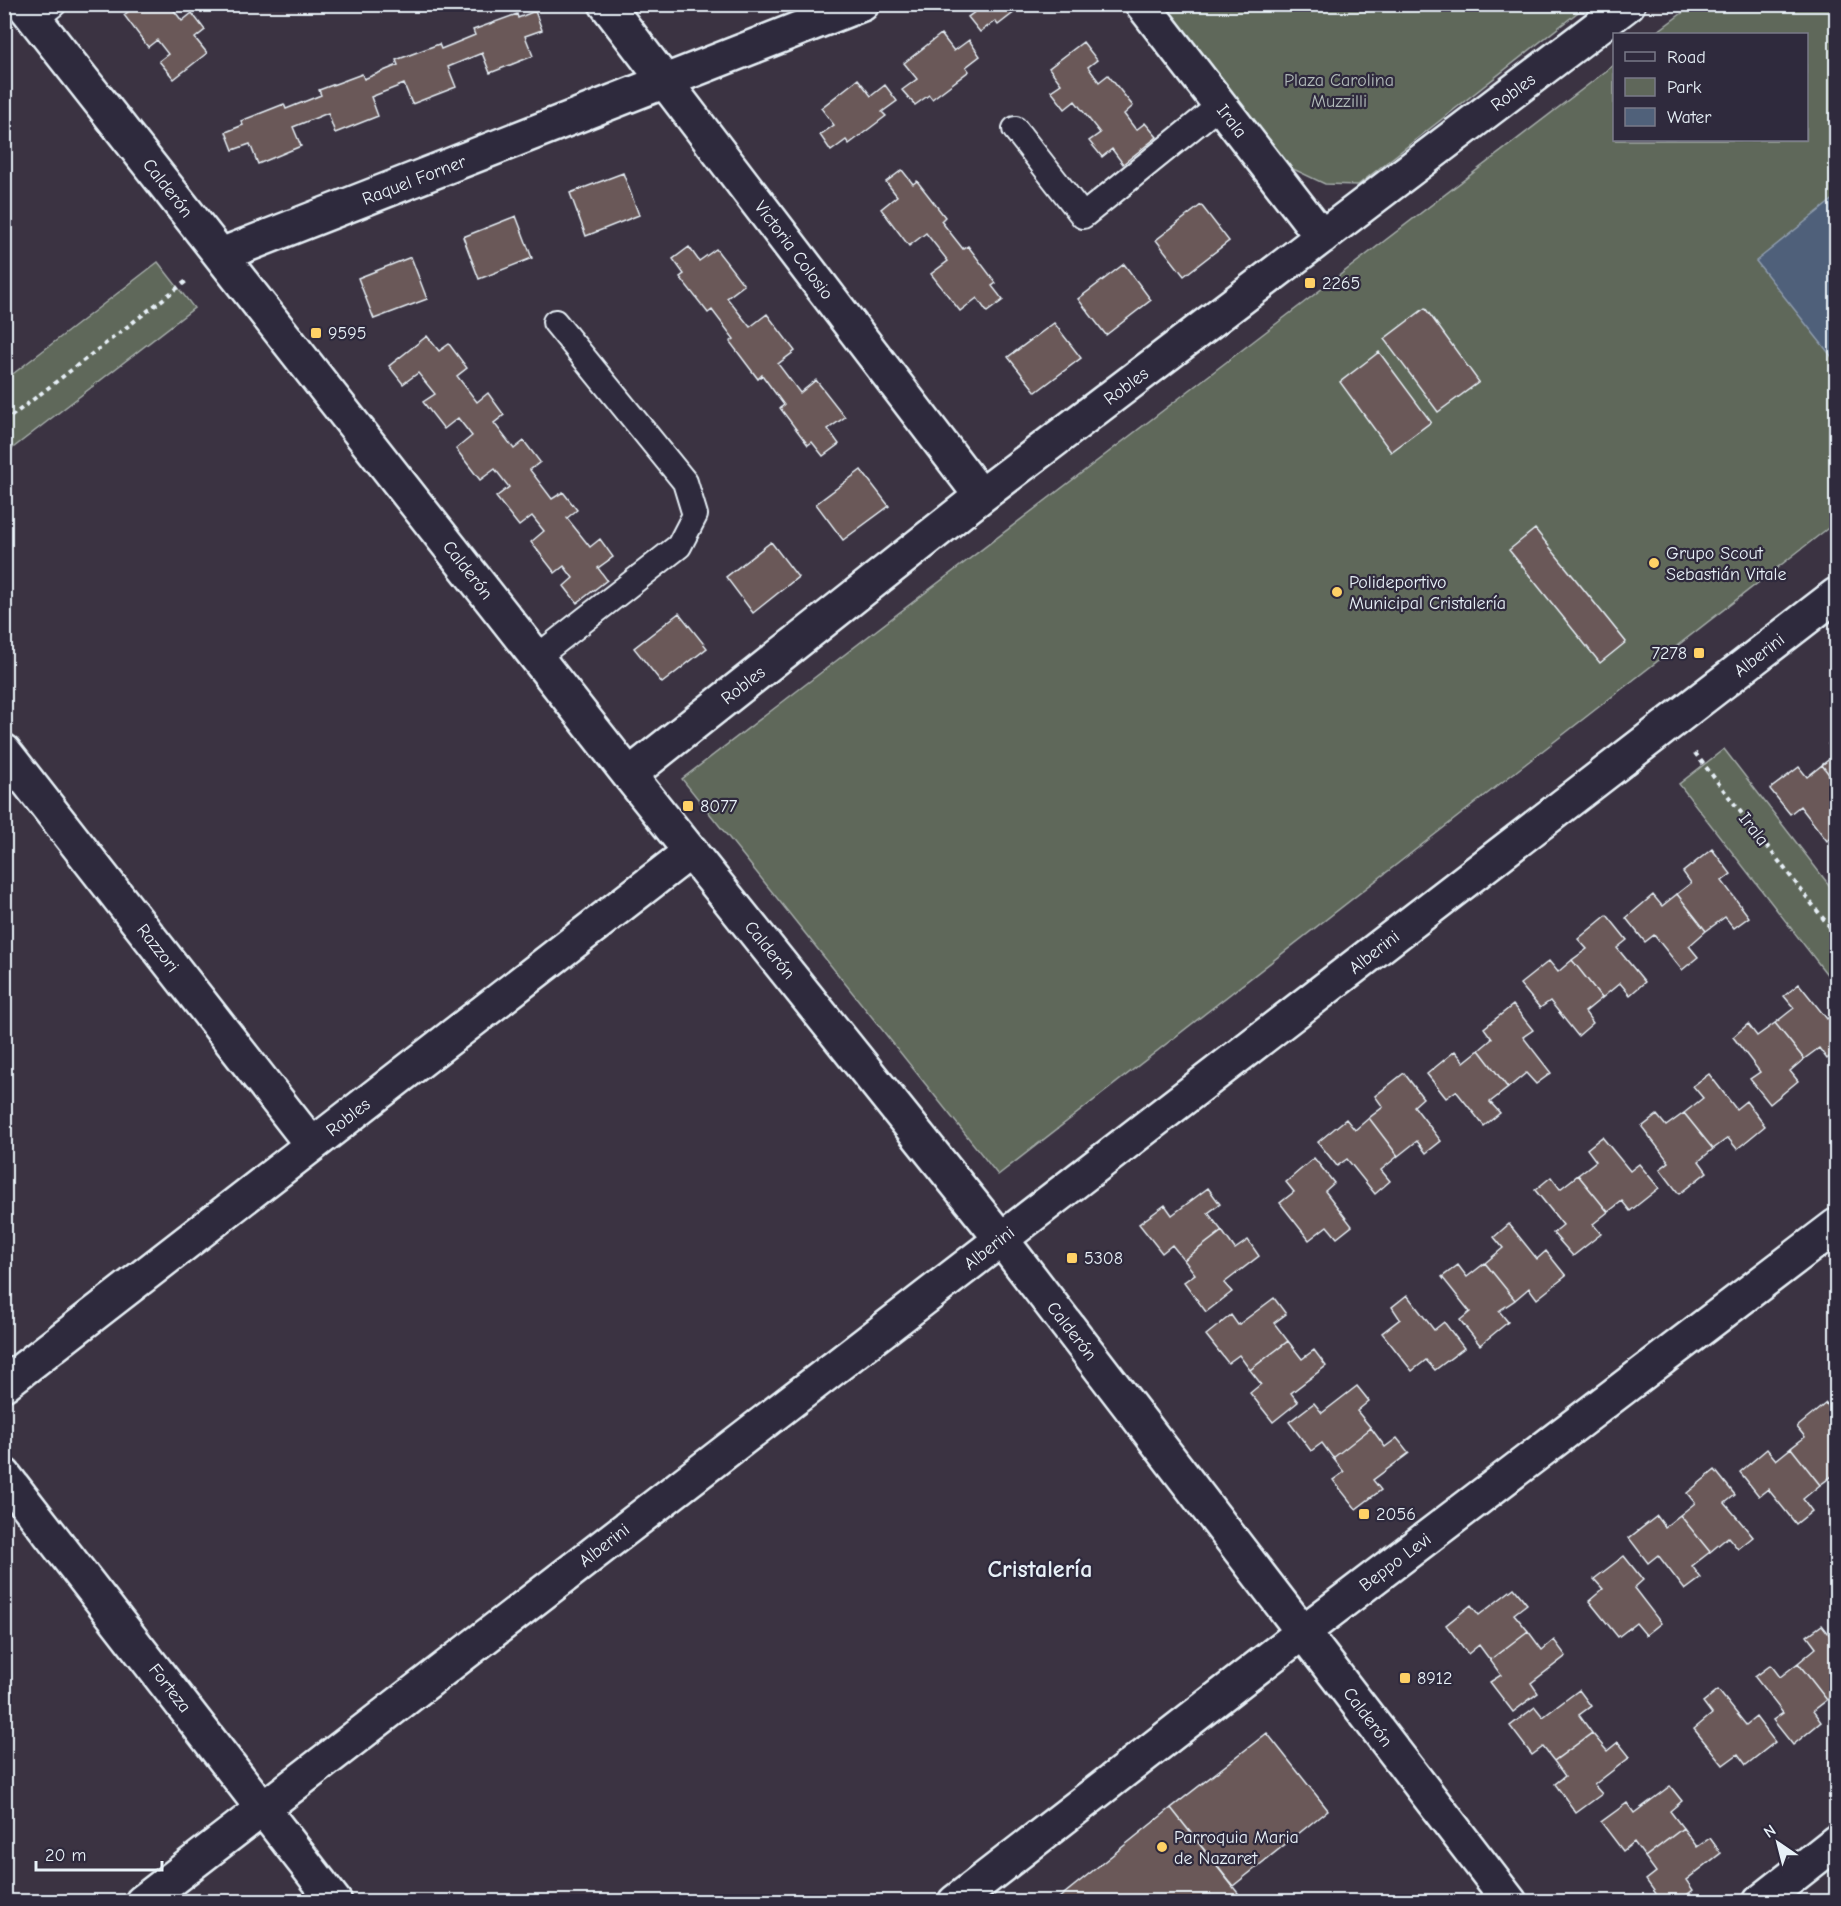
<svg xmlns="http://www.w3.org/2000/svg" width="1841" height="1906" font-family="'Comic Neue',sans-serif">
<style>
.green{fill:#5f675a;stroke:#a4aca9;stroke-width:1.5}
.water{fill:#50617a;stroke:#8d9bac;stroke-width:1.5}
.building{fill:#6a5958;stroke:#e8f1f8;stroke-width:1.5}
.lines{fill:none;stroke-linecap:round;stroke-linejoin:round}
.lane-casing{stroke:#e8f1f8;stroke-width:28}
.street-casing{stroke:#e8f1f8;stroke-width:38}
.path{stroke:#e8f1f8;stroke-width:4;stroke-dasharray:4.5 4.5;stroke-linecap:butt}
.lane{stroke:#2f2a3d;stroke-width:24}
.street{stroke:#2f2a3d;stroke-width:33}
.poi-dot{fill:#ffd166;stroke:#2f2a3d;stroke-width:2}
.labels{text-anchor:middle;stroke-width:4.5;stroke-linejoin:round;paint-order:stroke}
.park-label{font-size:18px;fill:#b1bab9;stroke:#2f2a3d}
.street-label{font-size:18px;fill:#e8f1f8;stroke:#2f2a3d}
.poi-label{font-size:18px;fill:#e8f1f8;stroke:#2f2a3d;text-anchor:start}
.district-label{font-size:24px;font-weight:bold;fill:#e8f1f8;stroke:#2f2a3d}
</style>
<rect width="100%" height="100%" fill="#3b3342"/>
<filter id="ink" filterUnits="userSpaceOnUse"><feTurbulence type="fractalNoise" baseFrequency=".0167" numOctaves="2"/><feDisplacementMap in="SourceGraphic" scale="12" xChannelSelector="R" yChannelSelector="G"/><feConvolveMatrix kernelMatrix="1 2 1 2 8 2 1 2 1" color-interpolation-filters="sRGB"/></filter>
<g filter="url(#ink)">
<path class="green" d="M 1165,5 L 1587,5 L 1358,185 L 1325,184 L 1291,168 Z
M 1693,5 L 1836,5 L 1836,522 L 998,1175 L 682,779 L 1614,65 L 1614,140 L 1806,140 L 1806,34 L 1654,34 Z
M 158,262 L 194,308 L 5,454 L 5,380 Z
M 1724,749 L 1836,894 L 1836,986 L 1679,784 Z"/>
<path class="water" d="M 1836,197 L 1836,362 L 1756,261 Z"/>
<path class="building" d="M 130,4 L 169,4 L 182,21 L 192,13 L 205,30 L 195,38 L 207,53 L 174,79 L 159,61 L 168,54 L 157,40 L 148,47 L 124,15 L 133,8 Z
M 982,4 L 1025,4 L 998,25 L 995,21 L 980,32 L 968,17 L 983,6 Z
M 535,11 L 542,30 L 525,36 L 533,56 L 490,73 L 482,53 L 448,67 L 456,87 L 412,104 L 404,84 L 371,97 L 378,116 L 335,133 L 328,113 L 293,127 L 301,146 L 258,164 L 250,144 L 233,150 L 226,132 L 243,125 L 241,121 L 284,104 L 286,109 L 321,95 L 319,90 L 362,74 L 364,79 L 398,65 L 396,60 L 439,44 L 441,49 L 475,35 L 473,30 L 517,14 L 518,18 Z
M 941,34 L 954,51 L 969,40 L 980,56 L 966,67 L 969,71 L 932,99 L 929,95 L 915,105 L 902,90 L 917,79 L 904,63 Z
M 1083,42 L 1097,60 L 1088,67 L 1099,82 L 1108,75 L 1133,106 L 1124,114 L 1136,130 L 1145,123 L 1157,137 L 1123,164 L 1112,149 L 1102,157 L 1089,141 L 1100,133 L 1075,101 L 1065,109 L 1051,91 L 1061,84 L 1049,68 Z
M 858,79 L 871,96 L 885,85 L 897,101 L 882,112 L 886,116 L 849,144 L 846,140 L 831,151 L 820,135 L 834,125 L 821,108 Z
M 902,170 L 913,184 L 917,181 L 945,217 L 941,221 L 963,249 L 968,246 L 996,283 L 992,286 L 1003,300 L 987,312 L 977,298 L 960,311 L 931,274 L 948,261 L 926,233 L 909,246 L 881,209 L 897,196 L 886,182 Z
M 623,173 L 639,215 L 586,236 L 570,193 Z
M 1201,205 L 1229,241 L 1184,276 L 1156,240 Z
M 516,216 L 532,258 L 479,279 L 463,237 Z
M 689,247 L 699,261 L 716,249 L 744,285 L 727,298 L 750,327 L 767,314 L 795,351 L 778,364 L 800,393 L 816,380 L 845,417 L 828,429 L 839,444 L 823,456 L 812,442 L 808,445 L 780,408 L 784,405 L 762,375 L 758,379 L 730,342 L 734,339 L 712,310 L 708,313 L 680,277 L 684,274 L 673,259 Z
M 411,257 L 427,299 L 374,319 L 358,278 Z
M 1124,264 L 1151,300 L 1106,335 L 1078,299 Z
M 1425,308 L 1479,382 L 1438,412 L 1384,339 Z
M 1054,323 L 1081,358 L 1036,392 L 1008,357 Z
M 427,336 L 439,351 L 449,344 L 467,368 L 457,376 L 477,402 L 488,393 L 504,415 L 494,423 L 514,449 L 524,441 L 540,462 L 530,470 L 552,499 L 563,492 L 577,510 L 567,518 L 590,547 L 600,539 L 613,557 L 598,568 L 607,580 L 577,603 L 564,586 L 573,578 L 564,566 L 555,573 L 531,542 L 544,531 L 532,516 L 519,526 L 496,497 L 509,487 L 495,469 L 480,480 L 456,449 L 472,436 L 458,418 L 444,429 L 423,402 L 435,394 L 418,373 L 403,384 L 389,366 Z
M 1379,352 L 1431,422 L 1391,452 L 1340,382 Z
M 861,470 L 889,506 L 843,540 L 816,504 Z
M 1535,529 L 1626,642 L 1600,663 L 1509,550 Z
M 771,542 L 798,577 L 753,613 L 726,577 Z
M 679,613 L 707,648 L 662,683 L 634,648 Z
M 1836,737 L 1836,784 L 1822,765 L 1836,754 L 1828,744 Z
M 1822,765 L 1836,784 L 1836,814 L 1834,817 L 1836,820 L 1836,833 L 1827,841 L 1800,806 L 1790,814 L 1770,789 L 1799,767 L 1807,777 Z
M 1712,849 L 1731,874 L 1722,881 L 1749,917 L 1734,928 L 1725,917 L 1706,931 L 1677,894 L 1691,883 L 1683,872 Z
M 1677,894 L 1706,931 L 1689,946 L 1698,957 L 1682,970 L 1654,935 L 1645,942 L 1626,918 L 1653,895 L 1662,906 Z
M 1607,915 L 1627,940 L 1617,948 L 1645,982 L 1630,995 L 1620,983 L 1602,998 L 1572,960 L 1587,949 L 1578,939 Z
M 1572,960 L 1602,998 L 1585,1012 L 1593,1023 L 1578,1036 L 1550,1001 L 1540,1008 L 1520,984 L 1549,961 L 1558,972 Z
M 1799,984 L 1827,1019 L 1836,1011 L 1836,1051 L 1827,1059 L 1819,1048 L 1804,1059 L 1775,1023 L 1794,1008 L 1784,996 Z
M 1513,1005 L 1533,1030 L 1523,1037 L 1551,1073 L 1536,1084 L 1526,1073 L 1508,1088 L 1479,1050 L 1492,1039 L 1484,1028 Z
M 1775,1023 L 1804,1059 L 1790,1071 L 1798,1081 L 1770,1104 L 1750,1079 L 1760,1072 L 1733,1037 L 1748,1024 L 1757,1036 Z
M 1479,1050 L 1508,1088 L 1490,1102 L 1500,1113 L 1484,1126 L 1456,1091 L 1446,1098 L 1427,1074 L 1455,1051 L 1464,1062 Z
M 1404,1073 L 1423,1098 L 1414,1106 L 1441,1141 L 1426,1153 L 1417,1141 L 1398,1156 L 1369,1118 L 1383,1107 L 1375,1096 Z
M 1709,1074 L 1736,1109 L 1746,1101 L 1765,1126 L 1737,1149 L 1728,1138 L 1713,1149 L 1684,1113 L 1703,1098 L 1693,1086 Z
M 1684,1113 L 1713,1149 L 1699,1161 L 1707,1172 L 1679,1194 L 1660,1169 L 1669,1162 L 1642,1127 L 1657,1115 L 1666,1126 Z
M 1369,1118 L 1398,1156 L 1381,1170 L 1390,1181 L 1375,1194 L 1347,1159 L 1337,1166 L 1318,1142 L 1346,1119 L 1355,1130 Z
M 1602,1137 L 1630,1171 L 1639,1164 L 1659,1188 L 1630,1211 L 1622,1201 L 1608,1212 L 1578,1175 L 1596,1161 L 1587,1149 Z
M 1314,1158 L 1334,1183 L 1325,1191 L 1352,1226 L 1337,1238 L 1327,1226 L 1309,1240 L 1280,1203 L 1294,1192 L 1286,1182 Z
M 1578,1175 L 1608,1212 L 1593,1224 L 1601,1234 L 1573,1256 L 1553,1233 L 1563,1225 L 1535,1190 L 1551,1177 L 1560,1189 Z
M 1208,1188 L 1220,1204 L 1208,1213 L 1222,1231 L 1184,1260 L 1172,1245 L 1162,1253 L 1139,1224 L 1165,1205 L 1172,1215 Z
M 1509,1224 L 1537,1259 L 1546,1251 L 1566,1276 L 1537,1299 L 1529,1288 L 1515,1300 L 1485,1263 L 1503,1248 L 1494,1237 Z
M 1222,1231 L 1235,1249 L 1248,1240 L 1259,1256 L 1224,1283 L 1232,1292 L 1206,1312 L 1184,1282 L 1195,1274 L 1184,1260 Z
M 1485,1263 L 1515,1300 L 1499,1311 L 1508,1322 L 1480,1345 L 1460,1320 L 1470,1312 L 1442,1277 L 1458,1265 L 1467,1277 Z
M 1407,1295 L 1434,1330 L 1444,1322 L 1464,1348 L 1435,1370 L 1426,1360 L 1412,1371 L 1382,1333 L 1400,1319 L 1392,1307 Z
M 1274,1298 L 1286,1314 L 1274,1323 L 1288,1341 L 1250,1370 L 1239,1355 L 1228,1363 L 1206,1335 L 1231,1315 L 1238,1325 Z
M 1288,1341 L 1302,1359 L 1314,1350 L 1326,1366 L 1291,1393 L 1298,1402 L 1273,1422 L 1250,1393 L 1261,1384 L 1250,1370 Z
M 1357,1386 L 1369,1401 L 1357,1411 L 1371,1428 L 1333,1458 L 1322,1443 L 1311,1451 L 1289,1422 L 1314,1403 L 1322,1413 Z
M 1826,1403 L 1836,1417 L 1836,1473 L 1820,1485 L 1791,1448 L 1805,1437 L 1797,1427 Z
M 1371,1428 L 1385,1447 L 1397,1438 L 1409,1453 L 1373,1480 L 1381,1490 L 1356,1509 L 1333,1480 L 1344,1472 L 1333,1458 Z
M 1791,1448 L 1820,1485 L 1803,1499 L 1812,1511 L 1796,1524 L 1768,1489 L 1759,1496 L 1740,1472 L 1767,1449 L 1776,1460 Z
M 1715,1470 L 1735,1495 L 1725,1503 L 1753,1537 L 1738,1549 L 1728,1537 L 1710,1552 L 1680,1515 L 1695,1503 L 1687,1493 Z
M 1680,1515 L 1710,1552 L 1692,1566 L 1701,1578 L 1685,1590 L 1658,1555 L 1648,1563 L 1629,1538 L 1657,1516 L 1665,1527 Z
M 1624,1556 L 1643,1580 L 1634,1588 L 1661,1623 L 1646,1635 L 1636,1623 L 1618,1637 L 1589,1601 L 1603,1589 L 1594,1579 Z
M 1514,1588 L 1527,1604 L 1514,1614 L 1528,1631 L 1490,1660 L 1479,1645 L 1468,1654 L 1446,1625 L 1471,1605 L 1479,1615 Z
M 1822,1625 L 1836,1643 L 1836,1693 L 1827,1700 L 1798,1663 L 1816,1648 L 1807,1636 Z
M 1528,1631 L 1542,1650 L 1554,1640 L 1566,1656 L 1531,1683 L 1538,1693 L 1513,1712 L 1490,1682 L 1501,1675 L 1490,1660 Z
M 1798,1663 L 1827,1700 L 1813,1711 L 1821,1722 L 1793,1745 L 1773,1720 L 1783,1713 L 1755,1677 L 1771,1665 L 1780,1677 Z
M 1579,1690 L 1591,1706 L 1579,1715 L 1592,1733 L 1554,1761 L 1543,1747 L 1532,1755 L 1510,1726 L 1535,1707 L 1543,1717 Z
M 1718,1690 L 1746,1725 L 1756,1717 L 1775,1742 L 1746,1765 L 1738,1754 L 1723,1765 L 1694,1729 L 1712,1714 L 1703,1702 Z
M 1267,1733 L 1328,1810 L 1233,1886 L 1171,1808 Z
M 1592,1733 L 1607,1751 L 1618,1742 L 1630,1757 L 1594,1785 L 1602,1794 L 1576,1813 L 1555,1784 L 1565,1776 L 1554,1761 Z
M 1670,1786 L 1682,1801 L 1670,1811 L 1683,1828 L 1645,1857 L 1634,1842 L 1623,1851 L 1601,1822 L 1627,1803 L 1634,1813 Z
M 1171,1808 L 1245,1902 L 1054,1902 Z
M 1683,1828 L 1697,1847 L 1710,1838 L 1721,1853 L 1686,1880 L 1693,1890 L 1678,1902 L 1662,1902 L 1646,1880 L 1656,1872 L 1645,1857 Z"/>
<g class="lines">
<g class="lane-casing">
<path id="lane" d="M 35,19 L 54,4
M 1015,129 L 1083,216 L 1220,105
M 537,657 L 679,546 L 695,515 L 685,482 L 555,322"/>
</g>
<g class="street-casing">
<path id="street" d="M 23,4 L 629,775 L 1001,1239 L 1510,1902
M 606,4 L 981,496
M 1142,4 L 1322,237
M 221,255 L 862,4
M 4,751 L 312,1145
M 629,775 L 981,496 L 1628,4
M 4,1384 L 691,851
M 4,1475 L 335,1902
M 142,1902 L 1836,595
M 955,1902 L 1303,1632 L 1836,1226
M 1760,1902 L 1836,1842"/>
</g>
<path class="path" d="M 4,422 L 189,279
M 1695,753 L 1836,935"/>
<use href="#lane" class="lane"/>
<use href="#street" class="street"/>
</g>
</g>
<g class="poi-dot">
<rect x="1304" y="277" width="12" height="12" rx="3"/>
<rect x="310" y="327" width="12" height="12" rx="3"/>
<circle cx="1654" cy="563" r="6"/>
<circle cx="1337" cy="592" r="6"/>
<rect x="1693" y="647" width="12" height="12" rx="3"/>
<rect x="682" y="800" width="12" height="12" rx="3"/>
<rect x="1066" y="1252" width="12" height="12" rx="3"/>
<rect x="1358" y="1508" width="12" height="12" rx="3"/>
<rect x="1399" y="1672" width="12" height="12" rx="3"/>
<circle cx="1162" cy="1847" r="6"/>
</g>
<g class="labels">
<g class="park-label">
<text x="1339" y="86">Plaza Carolina<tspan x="1339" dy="21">Muzzilli</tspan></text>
</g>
<g class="street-label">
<text transform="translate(1513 92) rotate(-37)" y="6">Robles</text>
<text transform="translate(1232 121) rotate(52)" y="6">Irala</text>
<text transform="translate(414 180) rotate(-21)" y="6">Raquel Forner</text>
<text transform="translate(168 188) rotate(52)" y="6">Calderón</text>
<text transform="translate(794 250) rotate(53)" y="6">Victoria Colosio</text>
<text transform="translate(1126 386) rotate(-37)" y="6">Robles</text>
<text transform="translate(468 570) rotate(52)" y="6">Calderón</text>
<text transform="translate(1759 655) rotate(-38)" y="6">Alberini</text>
<text transform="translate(743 685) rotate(-38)" y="6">Robles</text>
<text transform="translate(1754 829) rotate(52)" y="6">Irala</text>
<text transform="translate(158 948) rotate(52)" y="6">Razzori</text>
<text transform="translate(770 950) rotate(51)" y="6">Calderón</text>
<text transform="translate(1374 952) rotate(-38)" y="6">Alberini</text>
<text transform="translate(348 1117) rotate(-38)" y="6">Robles</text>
<text transform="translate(989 1248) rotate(-38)" y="6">Alberini</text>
<text transform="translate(1072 1331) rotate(52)" y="6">Calderón</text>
<text transform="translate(604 1545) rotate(-38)" y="6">Alberini</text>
<text transform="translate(1395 1562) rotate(-37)" y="6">Beppo Levi</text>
<text transform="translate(170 1688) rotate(52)" y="6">Forteza</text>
<text transform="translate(1368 1717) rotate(53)" y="6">Calderón</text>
</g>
<g class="poi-label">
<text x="1322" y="289">2265</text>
<text x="328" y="339">9595</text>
<text x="1666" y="559">Grupo Scout<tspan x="1666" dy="21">Sebastián Vitale</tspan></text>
<text x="1349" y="588">Polideportivo<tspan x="1349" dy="21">Municipal Cristalería</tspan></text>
<text x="1687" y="659" text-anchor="end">7278</text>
<text x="700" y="812">8077</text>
<text x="1084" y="1264">5308</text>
<text x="1376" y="1520">2056</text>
<text x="1417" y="1684">8912</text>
<text x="1174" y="1843">Parroquia Maria<tspan x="1174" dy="21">de Nazaret</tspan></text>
</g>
<g class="district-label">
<text x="1040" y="1577">Cristalería</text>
</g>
</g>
<rect width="1841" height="1906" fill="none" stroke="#2f2a3d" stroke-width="24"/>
<rect x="12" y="12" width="1817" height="1882" fill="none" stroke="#e8f1f8" stroke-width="2" filter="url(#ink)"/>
<rect x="1613" y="33" width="195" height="108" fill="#2f2a3d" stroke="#797a88" stroke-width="1.5"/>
<rect x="1625" y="52" width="30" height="9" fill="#2f2a3d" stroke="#797a88" stroke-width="1.5"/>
<text x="1667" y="63" font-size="18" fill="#e8f1f8">Road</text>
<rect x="1625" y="78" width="30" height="18" fill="#5f675a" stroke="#797a88" stroke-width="1.5"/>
<text x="1667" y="93" font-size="18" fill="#e8f1f8">Park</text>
<rect x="1625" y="108" width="30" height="18" fill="#50617a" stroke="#797a88" stroke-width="1.5"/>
<text x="1667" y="123" font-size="18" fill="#e8f1f8">Water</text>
<g transform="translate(1778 1843) rotate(325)" stroke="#2f2a3d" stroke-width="4.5" paint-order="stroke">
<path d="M0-4.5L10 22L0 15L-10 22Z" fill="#e8f1f8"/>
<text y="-9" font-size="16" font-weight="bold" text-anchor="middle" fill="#e8f1f8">N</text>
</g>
<path d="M36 1861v9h126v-9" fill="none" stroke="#e8f1f8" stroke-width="3"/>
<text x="45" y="1861" font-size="18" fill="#e8f1f8" stroke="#2f2a3d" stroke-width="4.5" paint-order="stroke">20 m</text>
</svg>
